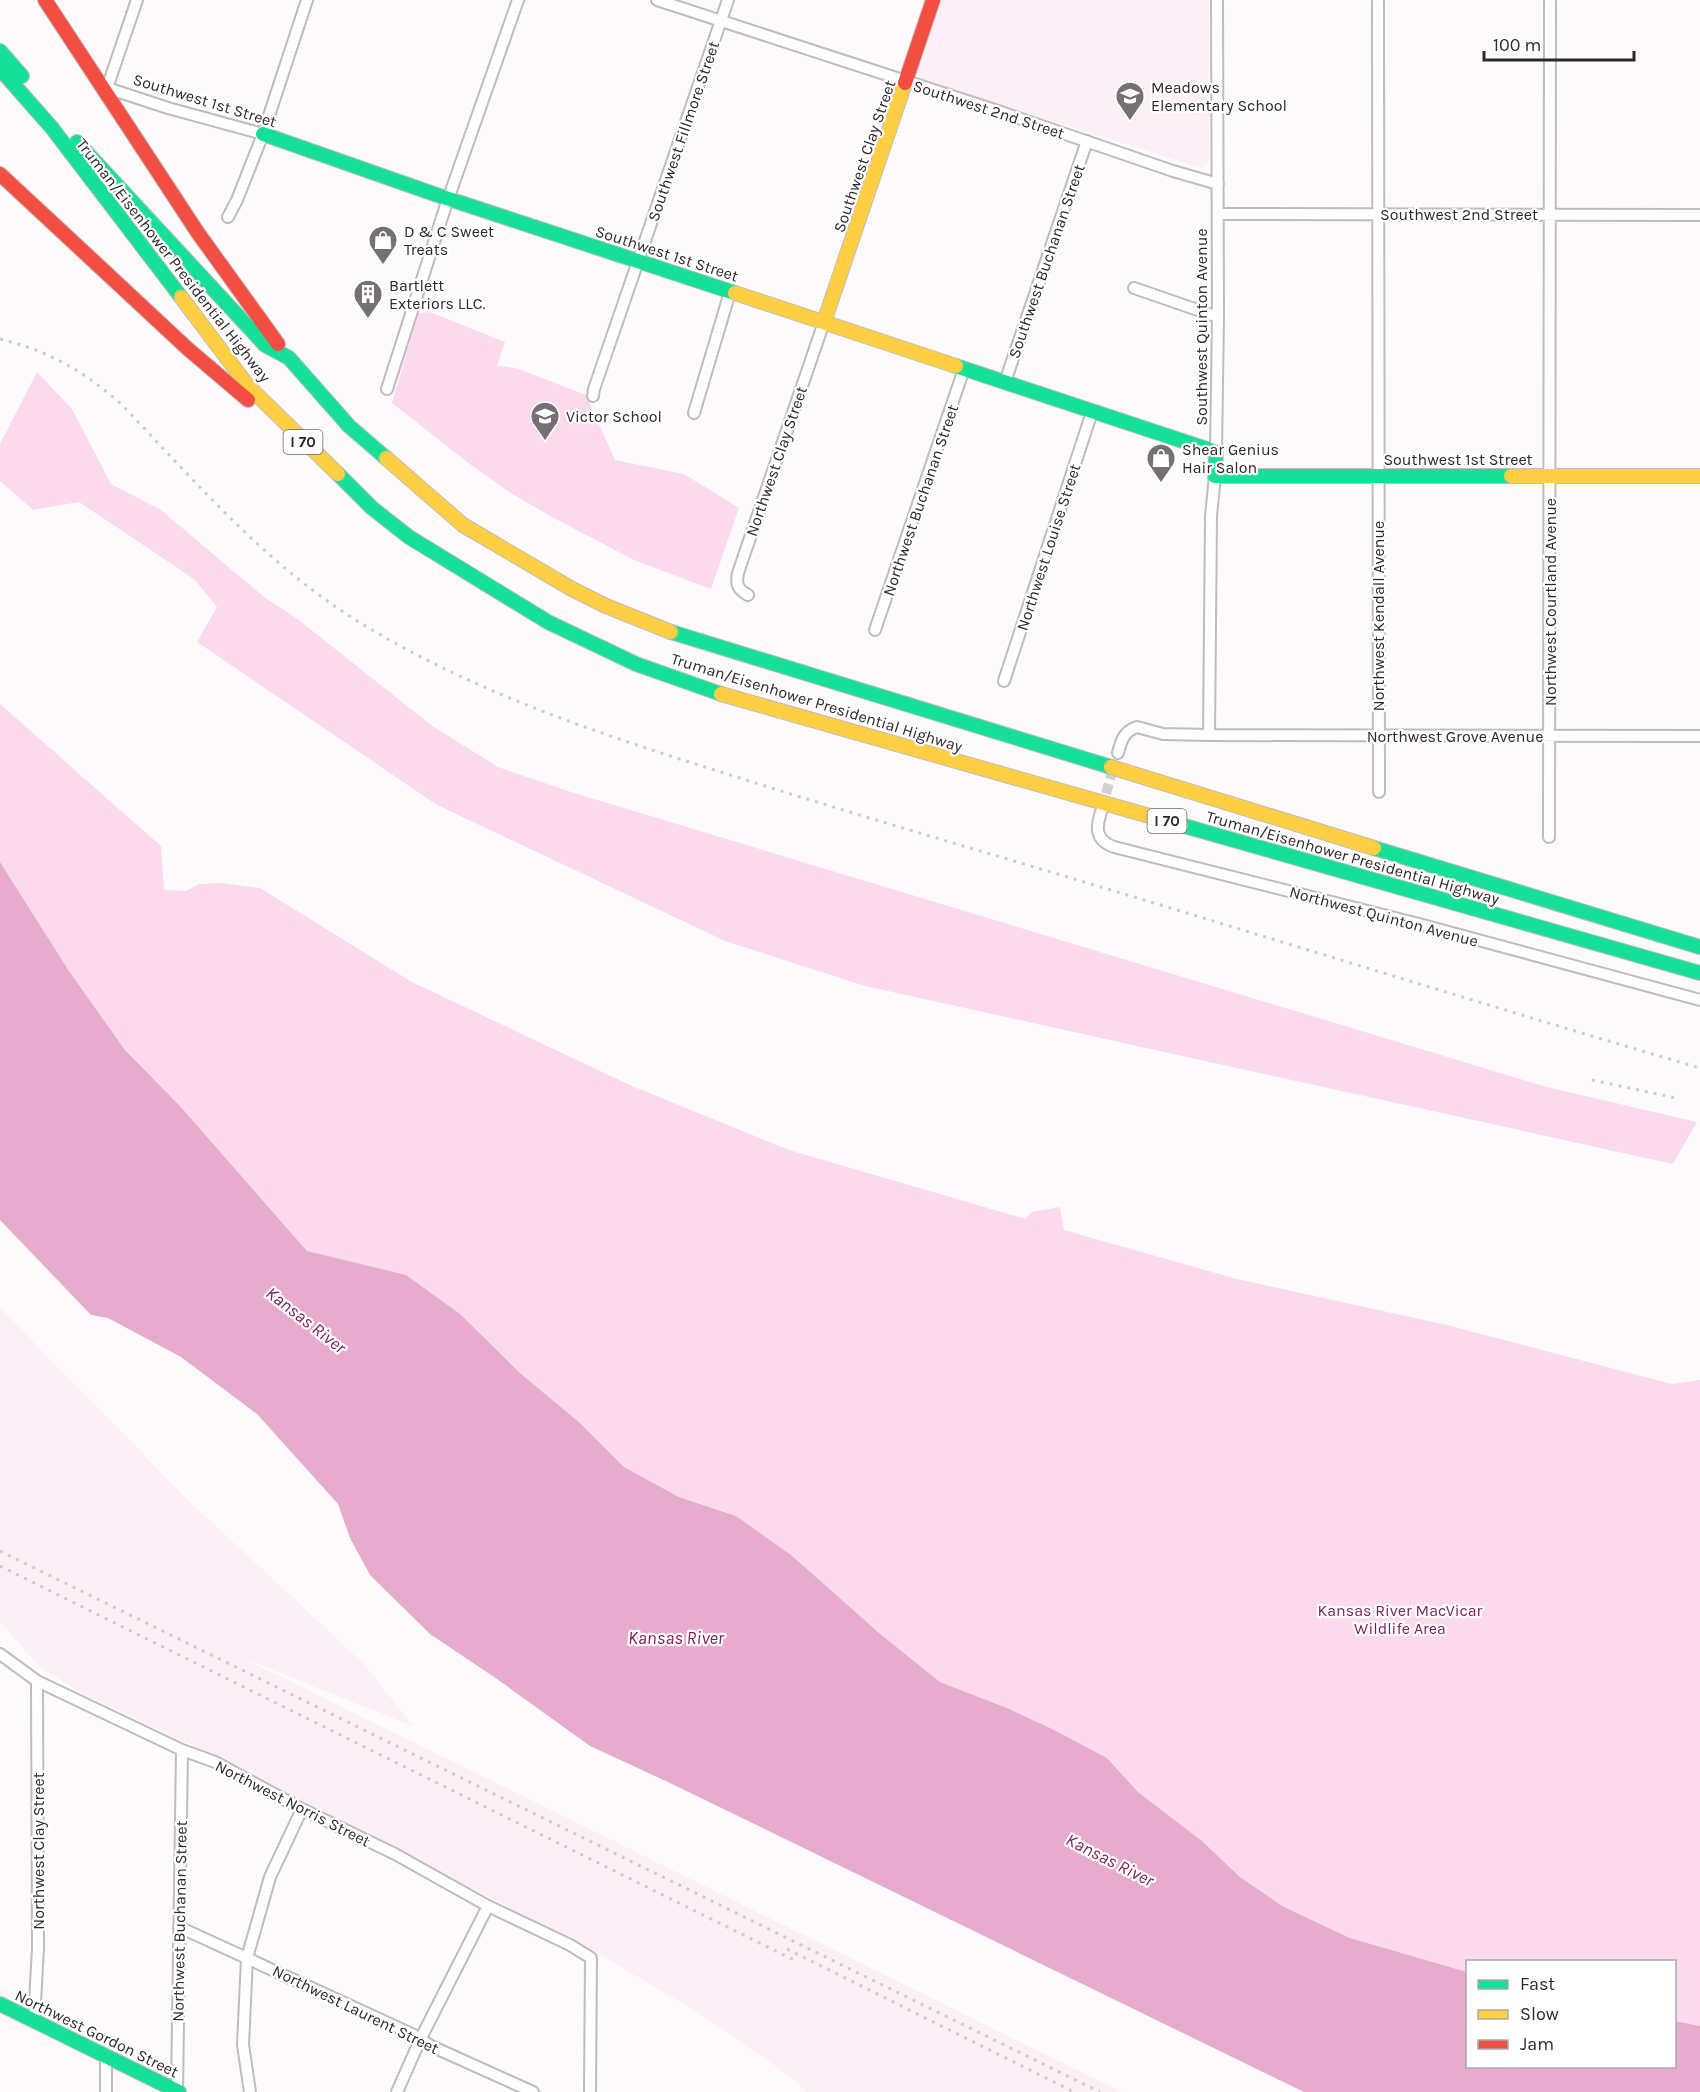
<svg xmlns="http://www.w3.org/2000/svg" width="1700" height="2092" font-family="Karla,sans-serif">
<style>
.built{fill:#fdeff6}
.green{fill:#fbdaed}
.water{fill:#e7abcd}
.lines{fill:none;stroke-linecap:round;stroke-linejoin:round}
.street-tunnel{stroke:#d4d0d2;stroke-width:10;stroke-dasharray:10 5;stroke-linecap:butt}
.street-casing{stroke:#c0bbbe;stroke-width:14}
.fast-casing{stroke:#c0bbbe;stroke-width:16}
.slow-casing{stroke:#c0bbbe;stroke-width:16}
.jam-casing{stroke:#c0bbbe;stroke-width:16}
.street{stroke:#fffeff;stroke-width:10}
.fast{stroke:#16e098;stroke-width:14}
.slow{stroke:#ffcf43;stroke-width:14}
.jam{stroke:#f24e42;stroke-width:14}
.rail{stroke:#cdcccd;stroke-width:3;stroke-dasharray:3 6;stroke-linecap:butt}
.labels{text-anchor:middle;stroke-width:4.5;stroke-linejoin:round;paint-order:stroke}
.shield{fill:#fff;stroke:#6d676a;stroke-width:1.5}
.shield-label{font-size:15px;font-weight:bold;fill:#2e262a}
.poi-label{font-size:16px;fill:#2e262a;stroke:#fff;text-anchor:start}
.street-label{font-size:16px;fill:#2e262a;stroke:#fff}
.park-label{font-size:16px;fill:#7d1b5c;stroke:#fff}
.water-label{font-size:18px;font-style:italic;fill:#811f5f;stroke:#fff}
</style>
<rect width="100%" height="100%" fill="#fdfafc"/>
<path class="built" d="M 941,0 L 1209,0 L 1209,162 L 1201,168 L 921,79 L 917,73 Z
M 0,1308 L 190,1502 L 364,1664 L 413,1726 L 243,1658 L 1122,2092 L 807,2092 L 791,2077 L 697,2012 L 604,1957 L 230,1763 L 83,1694 L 40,1667 L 0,1622 Z"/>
<path class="green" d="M 430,312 L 505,342 L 497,366 L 516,368 L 586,395 L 615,460 L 684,474 L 739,508 L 711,589 L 634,560 L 550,516 L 509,492 L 467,462 L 392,403 L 418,313 Z
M 37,372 L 72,409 L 111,484 L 161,510 L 264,597 L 295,617 L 431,725 L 498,767 L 571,792 L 1547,1087 L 1697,1122 L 1673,1164 L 865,986 L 725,941 L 437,805 L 197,642 L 217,607 L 194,579 L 79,502 L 33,510 L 0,481 L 0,444 Z
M 0,704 L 161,846 L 164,890 L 186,891 L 199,884 L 221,883 L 260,888 L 412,982 L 632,1086 L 789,1150 L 1026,1219 L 1031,1212 L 1060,1207 L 1064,1230 L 1237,1279 L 1447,1325 L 1672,1384 L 1700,1380 L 1700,2026 L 1675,2021 L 1674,1962 L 1468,1962 L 1467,1972 L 1350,1938 L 1284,1907 L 1240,1877 L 1202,1841 L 1138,1792 L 1107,1758 L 1007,1708 L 940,1682 L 736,1516 L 679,1497 L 624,1467 L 580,1423 L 520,1373 L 342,1261 L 307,1251 L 180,1106 L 125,1050 L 69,971 L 0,862 Z"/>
<path class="water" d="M 0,862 L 69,971 L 125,1050 L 180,1106 L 307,1251 L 406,1275 L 460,1314 L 520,1373 L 580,1423 L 624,1467 L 679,1497 L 736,1516 L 791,1555 L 878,1632 L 940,1682 L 1007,1708 L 1052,1729 L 1107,1758 L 1138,1792 L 1202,1841 L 1240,1877 L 1284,1907 L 1350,1938 L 1467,1972 L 1468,2066 L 1674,2066 L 1675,2021 L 1700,2026 L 1700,2092 L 1304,2092 L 670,1783 L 590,1746 L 497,1679 L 430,1634 L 370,1575 L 350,1538 L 338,1504 L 257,1414 L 181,1357 L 108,1318 L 91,1315 L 0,1220 Z"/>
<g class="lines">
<path class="street-tunnel" d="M 1102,808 L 1114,765"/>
<g class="street-casing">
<path id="street" d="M 137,0 L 107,88 L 168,108 L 263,134
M 657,0 L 1001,112 L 1173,171 L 1218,184
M 1378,0 L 1379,792
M 1218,214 L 1700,215
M 228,217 L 237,200 L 263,134 L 307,0
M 1134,288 L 1218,317
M 1005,382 L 1087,141
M 387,389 L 445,208 L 518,0
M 593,396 L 594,389 L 728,0
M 694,413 L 730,292
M 1216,452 L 1218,317 L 1217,0
M 748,595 C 737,589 736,584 738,573 L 824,322
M 875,630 L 964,369
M 1004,681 L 1092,412
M 1209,735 L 1211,516 L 1215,476
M 1118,753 C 1121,741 1124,731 1137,727 L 1163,734 L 1209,735 L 1700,736
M 1102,809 C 1096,826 1094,840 1114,847 L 1419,924 L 1700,1000
M 1549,837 L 1550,0
M 0,1654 L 37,1681 L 182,1750 L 215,1762 L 302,1809 L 395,1854 L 488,1906 L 570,1945 L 591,1958 L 590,2092
M 179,1927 L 412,2034 L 431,2046 L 533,2092
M 34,2020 L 38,1948 L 37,1681
M 177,2091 L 182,1750
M 106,2092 L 106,2056
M 250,2092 L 243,2045 L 247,1958 L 270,1877 L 302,1809
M 397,2092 L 420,2040 L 488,1906"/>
</g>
<g class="fast-casing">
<path id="fast" d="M 0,51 L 22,76
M 0,69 L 52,128 L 181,297
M 263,134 L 437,195 L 735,293
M 77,142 L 265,345 L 289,358 L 349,426 L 386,458
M 956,366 L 1216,452 L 1215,476 L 1511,476
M 338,474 L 372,508 L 409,537 L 548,622 L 636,664 L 721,694
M 671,632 L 1111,767
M 1181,825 L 1700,973
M 1374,848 L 1700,947
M 0,2004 L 179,2092"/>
</g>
<g class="slow-casing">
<path id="slow" d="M 735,293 L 956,366
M 181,297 L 248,386 L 338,474
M 824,322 L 905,83
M 386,458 L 463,525 L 572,589 L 606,606 L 671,632
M 1511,476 L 1700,476
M 721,694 L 1181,825
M 1111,767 L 1374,848"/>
</g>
<g class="jam-casing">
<path id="jam" d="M 45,0 L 198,233 L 278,344
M 905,83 L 933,0
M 0,174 L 188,349 L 248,400"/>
</g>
<use href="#street" class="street"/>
<use href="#fast" class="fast"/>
<use href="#slow" class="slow"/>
<use href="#jam" class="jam"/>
<path class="rail" d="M 0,339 C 49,351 84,371 121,404 C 197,483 265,564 359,622 C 471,691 596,733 721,772 C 818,803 916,832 1014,861 C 1243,929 1471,1001 1700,1068
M 1592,1080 L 1676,1098
M 0,1551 L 1100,2092
M 0,1566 L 794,1960
M 787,1949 L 1074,2092"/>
</g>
<defs>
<g id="school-pin" transform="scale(1.5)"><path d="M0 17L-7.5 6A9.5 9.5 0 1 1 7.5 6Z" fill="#767074" stroke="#fff"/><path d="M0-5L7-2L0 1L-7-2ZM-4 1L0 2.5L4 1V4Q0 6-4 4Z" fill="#fff"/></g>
<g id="shop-pin" transform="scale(1.5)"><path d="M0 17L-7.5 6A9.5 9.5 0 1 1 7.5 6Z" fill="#767074" stroke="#fff"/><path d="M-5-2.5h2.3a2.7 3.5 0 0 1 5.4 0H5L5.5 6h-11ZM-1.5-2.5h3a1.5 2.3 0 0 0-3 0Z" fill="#fff"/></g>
<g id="building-pin" transform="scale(1.5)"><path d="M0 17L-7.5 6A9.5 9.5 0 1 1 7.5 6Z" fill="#767074" stroke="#fff"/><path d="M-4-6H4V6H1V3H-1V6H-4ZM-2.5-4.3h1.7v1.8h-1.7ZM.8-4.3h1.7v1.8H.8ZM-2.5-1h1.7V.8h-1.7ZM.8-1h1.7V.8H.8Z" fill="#fff"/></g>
</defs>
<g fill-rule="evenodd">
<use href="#school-pin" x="1130" y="96"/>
<use href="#shop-pin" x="383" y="240"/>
<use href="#building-pin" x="368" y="294"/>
<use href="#school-pin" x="545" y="416"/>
<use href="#shop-pin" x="1161" y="458"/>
</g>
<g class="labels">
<g class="shield">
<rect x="283.5" y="430" width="39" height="24" rx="4.5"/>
<rect x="1147.5" y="809" width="39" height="24" rx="4.5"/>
</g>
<g class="shield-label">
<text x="303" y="447">I 70</text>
<text x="1167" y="826">I 70</text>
</g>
<g class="poi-label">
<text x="1151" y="93">Meadows<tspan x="1151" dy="18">Elementary School</tspan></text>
<text x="404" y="237">D &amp; C Sweet<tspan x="404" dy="18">Treats</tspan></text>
<text x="389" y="291">Bartlett<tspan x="389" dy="18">Exteriors LLC.</tspan></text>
<text x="566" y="422">Victor School</text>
<text x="1182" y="455">Shear Genius<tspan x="1182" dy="18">Hair Salon</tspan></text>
</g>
<g class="street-label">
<text transform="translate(205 100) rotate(17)" y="6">Southwest 1st Street</text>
<text transform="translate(989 109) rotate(18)" y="6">Southwest 2nd Street</text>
<text transform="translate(683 131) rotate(-71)" y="6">Southwest Fillmore Street</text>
<text transform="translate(864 156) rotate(-71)" y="6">Southwest Clay Street</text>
<text x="1459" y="220">Southwest 2nd Street</text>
<text transform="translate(667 253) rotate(18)" y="6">Southwest 1st Street</text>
<text transform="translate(174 260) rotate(52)" y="6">Truman/Eisenhower Presidential Highway</text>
<text transform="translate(1046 261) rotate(-71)" y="6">Southwest Buchanan Street</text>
<text transform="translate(1201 327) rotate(-90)" y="6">Southwest Quinton Avenue</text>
<text x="1458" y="465">Southwest 1st Street</text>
<text transform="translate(776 461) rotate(-71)" y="6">Northwest Clay Street</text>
<text transform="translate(920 500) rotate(-71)" y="6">Northwest Buchanan Street</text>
<text transform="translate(1048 547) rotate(-72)" y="6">Northwest Louise Street</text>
<text transform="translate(1550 602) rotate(-90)" y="6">Northwest Courtland Avenue</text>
<text transform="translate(1378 616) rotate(-90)" y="6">Northwest Kendall Avenue</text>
<text transform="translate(817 702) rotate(17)" y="6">Truman/Eisenhower Presidential Highway</text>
<text x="1455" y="742">Northwest Grove Avenue</text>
<text transform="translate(1353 857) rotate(16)" y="6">Truman/Eisenhower Presidential Highway</text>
<text transform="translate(1384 916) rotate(15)" y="6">Northwest Quinton Avenue</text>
<text transform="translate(293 1803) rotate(27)" y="6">Northwest Norris Street</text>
<text transform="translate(38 1851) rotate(-90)" y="6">Northwest Clay Street</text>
<text transform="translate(179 1921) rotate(-89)" y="6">Northwest Buchanan Street</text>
<text transform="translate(356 2009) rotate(26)" y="6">Northwest Laurent Street</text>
<text transform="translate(97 2033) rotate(26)" y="6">Northwest Gordon Street</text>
</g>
<g class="park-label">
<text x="1400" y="1616">Kansas River MacVicar<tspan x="1400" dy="18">Wildlife Area</tspan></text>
</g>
<g class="water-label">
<text transform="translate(306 1320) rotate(38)" y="6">Kansas River</text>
<text x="676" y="1644">Kansas River</text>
<text transform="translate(1110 1860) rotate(27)" y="6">Kansas River</text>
</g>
</g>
<rect x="1466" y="1960" width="210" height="108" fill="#ffffff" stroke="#aba8aa" stroke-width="1.5"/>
<rect x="1478" y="1980" width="30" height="9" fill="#16e098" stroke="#aba8aa" stroke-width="1.5"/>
<text x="1520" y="1990" font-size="18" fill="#2e262a">Fast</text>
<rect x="1478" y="2010" width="30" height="9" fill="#ffcf43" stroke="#aba8aa" stroke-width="1.5"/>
<text x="1520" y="2020" font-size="18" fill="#2e262a">Slow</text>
<rect x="1478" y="2040" width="30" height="9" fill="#f24e42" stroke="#aba8aa" stroke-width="1.5"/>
<text x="1520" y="2050" font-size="18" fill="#2e262a">Jam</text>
<path d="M1484 51v9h150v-9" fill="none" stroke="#2e262a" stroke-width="3"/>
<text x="1493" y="51" font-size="18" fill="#2e262a" stroke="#ffffff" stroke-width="4.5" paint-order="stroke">100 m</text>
</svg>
